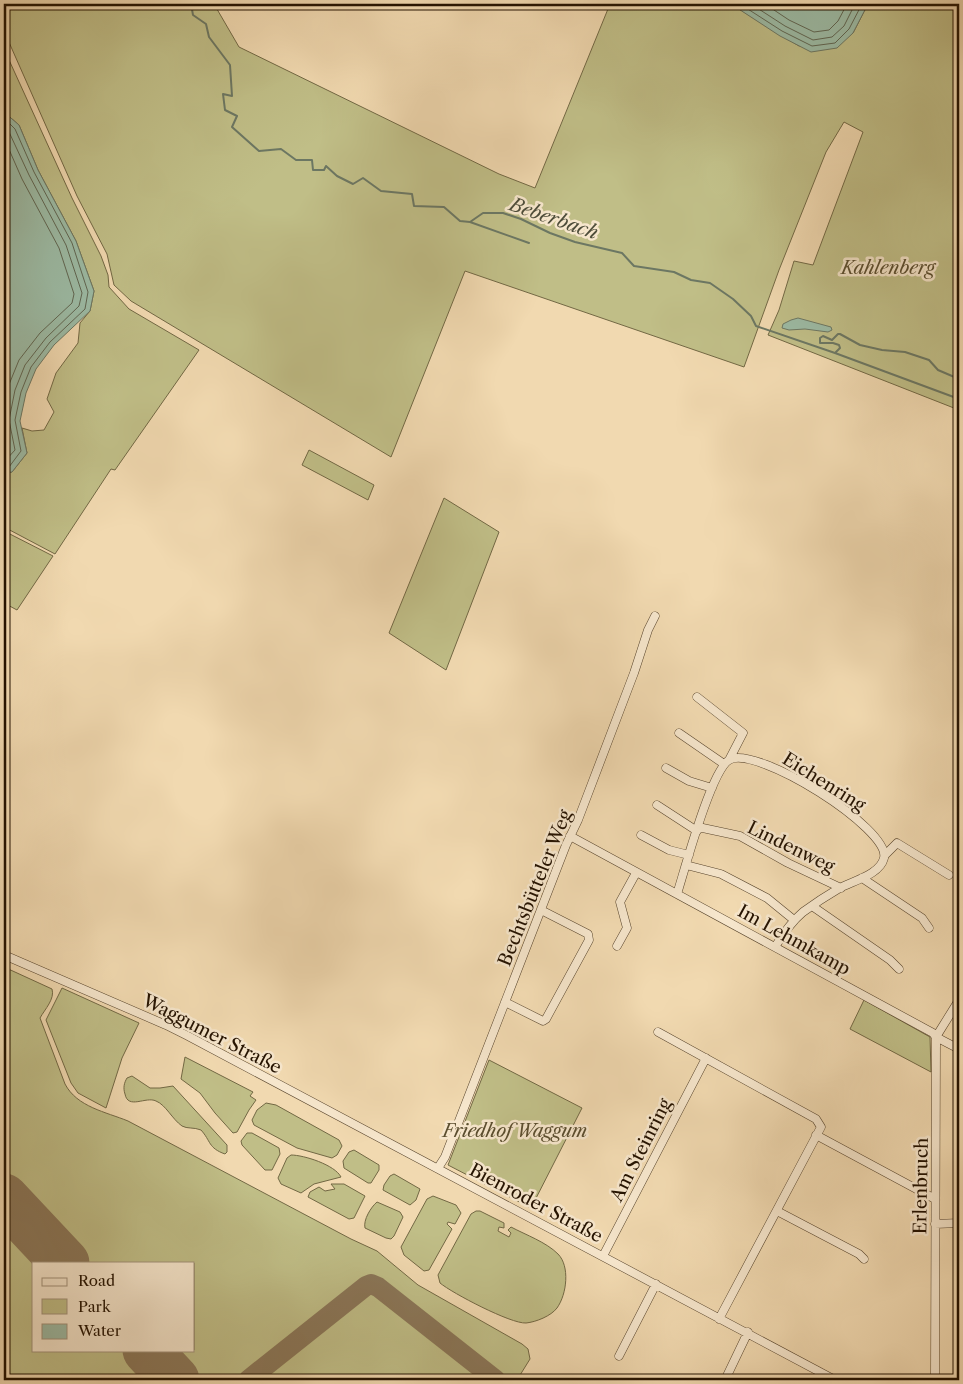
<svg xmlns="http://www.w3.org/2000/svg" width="963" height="1384" font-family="'Libre Caslon Text',serif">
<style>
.green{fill:#c0be87;stroke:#726844;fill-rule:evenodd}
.water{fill:#9cbba5;stroke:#6c7763}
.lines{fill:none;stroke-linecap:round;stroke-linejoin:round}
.shore{stroke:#606652;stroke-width:1}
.stream{stroke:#6c7763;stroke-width:2}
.taxiway{stroke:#8a7658;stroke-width:20}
.runway{stroke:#8a7658;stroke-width:49}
.minor-casing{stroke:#57442c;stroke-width:9}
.minor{stroke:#f6e6cc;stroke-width:8}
.labels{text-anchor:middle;stroke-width:5;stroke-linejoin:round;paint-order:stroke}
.park-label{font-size:18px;font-style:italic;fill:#5b4e2f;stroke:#f6e6cc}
.street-label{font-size:18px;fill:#241200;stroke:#f6e6cc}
.water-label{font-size:19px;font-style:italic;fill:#4e4d3a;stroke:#f6e6cc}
</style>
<rect width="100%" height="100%" fill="#f1d9b0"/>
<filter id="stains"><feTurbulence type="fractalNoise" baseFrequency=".004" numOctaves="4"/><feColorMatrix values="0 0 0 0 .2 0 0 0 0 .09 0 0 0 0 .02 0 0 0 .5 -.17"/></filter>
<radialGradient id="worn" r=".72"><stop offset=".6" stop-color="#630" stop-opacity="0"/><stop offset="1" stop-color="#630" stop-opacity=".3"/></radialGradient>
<path class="green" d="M 4,4 L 214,4 L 239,47 L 499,174 L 535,188 L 610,4 L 731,4 L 799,46 L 853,33 L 868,4 L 959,4 L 959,410 L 768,335 L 779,310 L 794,261 L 813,265 L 863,132 L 844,122 L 826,152 L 779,270 L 744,367 L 465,271 L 391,457 L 131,301 L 114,285 L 107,254 L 77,196 L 4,31 Z
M 4,49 L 72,198 L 101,256 L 108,275 L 109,287 L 129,309 L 199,350 L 115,470 L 111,469 L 55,554 L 4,527 L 4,473 L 12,472 L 27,453 L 22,428 L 32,431 L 44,430 L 54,412 L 47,399 L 56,373 L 78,343 L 80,323 L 90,311 L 94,291 L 76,241 L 38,170 L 19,125 L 4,112 Z
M 309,450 L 374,485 L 368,500 L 302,465 Z
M 444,498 L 499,532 L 446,670 L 389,633 Z
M 4,531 L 53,556 L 17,610 L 4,603 Z
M 4,967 L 52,989 C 55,999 45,1009 40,1018 L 65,1084 C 77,1107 106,1112 128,1121 L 351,1239 L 377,1251 L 418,1285 L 522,1344 L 528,1349 L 530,1359 L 517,1380 L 4,1380 ZM 34,1263 L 194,1263 L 194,1350 L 34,1350 Z
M 62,988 L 139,1023 L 122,1058 L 106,1108 L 78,1093 L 71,1083 L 46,1020 Z
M 864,1000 L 930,1037 L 931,1072 L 850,1029 Z
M 185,1057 L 253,1092 L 250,1096 L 256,1100 L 249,1110 L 237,1132 L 233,1133 L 215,1113 L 200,1093 L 181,1079 Z
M 489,1060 L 582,1108 L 531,1208 L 448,1165 Z
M 132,1076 L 150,1088 L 160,1088 L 173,1086 L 227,1145 L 227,1152 L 225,1154 C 208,1148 211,1141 201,1130 C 194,1127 187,1129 182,1126 C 172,1119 166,1105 156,1101 C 146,1096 128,1110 125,1094 C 123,1088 124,1083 127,1078 Z
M 266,1103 L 276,1105 L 339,1140 L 342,1146 L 337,1155 L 332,1158 L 297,1148 L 254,1125 L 252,1120 L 257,1110 Z
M 247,1133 L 252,1133 L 279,1148 L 280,1154 L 272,1170 L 265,1170 L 242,1145 L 241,1141 Z
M 354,1150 L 379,1165 L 379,1170 L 371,1183 L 368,1183 L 344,1168 L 343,1161 L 349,1152 Z
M 291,1155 C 304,1155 335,1165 341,1177 L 314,1184 L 301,1193 L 281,1184 L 278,1178 L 287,1158 Z
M 394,1174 L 420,1189 L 416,1200 L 410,1205 L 383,1190 L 384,1185 L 390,1176 Z
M 331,1184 L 344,1184 L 365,1196 L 354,1218 L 349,1219 L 308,1197 L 310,1192 L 319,1187 L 325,1191 L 335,1189 Z
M 433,1196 L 456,1205 L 461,1213 L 455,1224 L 448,1222 L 447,1224 L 452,1229 L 429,1270 L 424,1271 L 404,1255 L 401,1247 L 427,1199 Z
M 377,1202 L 400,1212 L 403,1217 L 394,1236 L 391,1239 L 386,1238 L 365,1228 C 363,1220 371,1207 377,1202 Z
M 476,1211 L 480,1211 L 504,1223 L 504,1228 L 499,1227 L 498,1231 L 509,1237 L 511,1233 L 508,1230 L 511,1227 C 526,1235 546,1242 558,1254 C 570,1266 567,1294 557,1308 C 551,1316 536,1322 526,1323 C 511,1324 452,1293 440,1283 L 438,1275 L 471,1214 Z"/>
<path class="water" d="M 731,4 L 868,4 L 853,33 L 837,48 L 811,52 L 780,36 Z
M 4,112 L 19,125 L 38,170 L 76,241 L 94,291 L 90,311 L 54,345 L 36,369 L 26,393 L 20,421 L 27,453 L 12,472 L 4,473 Z
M 798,318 L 831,327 L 832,330 L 828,332 L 805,329 L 789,330 L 782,328 L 783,324 L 791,320 Z"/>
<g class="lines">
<path class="shore" d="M 740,4 L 782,31 L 812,46 L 835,43 L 849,29 L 862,4
M 751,4 L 785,26 L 813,40 L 832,37 L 844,26 L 855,4
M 765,4 L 789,20 L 814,32 L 829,30 L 838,21 L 847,4
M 4,118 L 15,129 L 34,172 L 72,243 L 88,292 L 85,309 L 50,342 L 31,367 L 21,392 L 15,420 L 21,451 L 9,467 L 4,468
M 4,127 L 9,132 L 29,175 L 66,245 L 82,293 L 79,306 L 46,338 L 25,365 L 15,390 L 9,420 L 15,450 L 4,462
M 4,138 L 22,179 L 59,248 L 74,294 L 72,303 L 40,333 L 19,360 L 8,387 L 4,408"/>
<path class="stream" d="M 191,4 L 193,15 L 206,24 L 209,37 L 230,65 L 232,96 L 223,94 L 225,110 L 237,116 L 232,127 L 259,151 L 281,149 L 296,160 L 312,160 L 313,170 L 324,170 L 326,166 L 337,176 L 353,184 L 363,178 L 381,191 L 412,194 L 414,206 L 444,207 L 460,221 L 470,222 L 483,213 L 503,213 L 521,219 L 550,233 L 575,242 L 622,253 L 634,266 L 674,272 L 691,280 L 710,283 L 733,299 L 751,316 L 756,326 L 835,353 L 959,399
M 470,222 L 529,243
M 836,352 L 840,348 L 839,345 L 833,343 L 820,343 L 820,338 L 823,336 L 832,340 L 838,334 L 840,334 L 860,345 L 882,350 L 905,352 L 929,360 L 938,370 L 959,379"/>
<path class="taxiway" d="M 248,1380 L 366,1286 L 371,1284 L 378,1287 L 496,1380"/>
<path class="runway" d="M 4,1198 L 65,1263
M 147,1350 L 175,1380"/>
<g class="minor-casing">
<path id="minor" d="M 697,697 L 743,733 L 729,760
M 679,733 L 724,764
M 666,768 L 689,781 L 712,788
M 657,805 L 697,831
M 698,827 L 740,836 L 788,863 L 841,888
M 641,835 L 669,850 L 689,855
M 570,836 L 933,1033 L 936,1037 L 959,1049
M 885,855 L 897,843 L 949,875
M 686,865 L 721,874 L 767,898 L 794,920
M 862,878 L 922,918 L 929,928
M 677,894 C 685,869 711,771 729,760 C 756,744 891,829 884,858 C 880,875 852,881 838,889 C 826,896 814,904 803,912 C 791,922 783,934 775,947
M 812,906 L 890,960 L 899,969
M 617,946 L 627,928 L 620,902 L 636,873
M 4,955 L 166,1025 L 188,1036 L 835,1380
M 505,1002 L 543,1021 L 546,1019 L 589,940 L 588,934 L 541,910
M 658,1032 L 816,1119 L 821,1127 L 719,1319
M 816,1135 L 935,1199
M 438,1168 L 445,1157 L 566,845 L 578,820 L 634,673 L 648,630 L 655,616
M 777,1211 L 859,1254 L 864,1259
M 935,1224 L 959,1223
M 603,1256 L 706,1058
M 619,1356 L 656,1284
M 725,1380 L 748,1332
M 935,1380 L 936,1037 L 959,1000"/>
</g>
<use href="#minor" class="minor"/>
</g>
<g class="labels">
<g class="park-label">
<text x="888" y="274">Kahlenberg</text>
<text x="515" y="1137">Friedhof Waggum</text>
</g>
<g class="street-label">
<text transform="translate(824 782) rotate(32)" y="6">Eichenring</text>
<text transform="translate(791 847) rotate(26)" y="6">Lindenweg</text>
<text transform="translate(535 888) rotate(-68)" y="6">Bechtsbütteler Weg</text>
<text transform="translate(794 940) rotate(29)" y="6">Im Lehmkamp</text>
<text transform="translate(212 1034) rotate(27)" y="6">Waggumer Straße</text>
<text transform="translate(641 1150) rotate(-63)" y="6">Am Steinring</text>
<text transform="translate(921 1186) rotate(-89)" y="6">Erlenbruch</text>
<text transform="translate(536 1203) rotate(28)" y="6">Bienroder Straße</text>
</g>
<g class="water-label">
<text transform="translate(554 218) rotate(19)" y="7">Beberbach</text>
</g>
</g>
<rect width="963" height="1384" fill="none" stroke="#f1d9b0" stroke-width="20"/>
<rect x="5" y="5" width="953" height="1374" fill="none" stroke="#241200" stroke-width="2.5"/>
<rect x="10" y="10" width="943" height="1364" fill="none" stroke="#241200"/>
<rect x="32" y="1262" width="162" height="90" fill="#f6e6cc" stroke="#a2917a"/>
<rect x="42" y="1278" width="25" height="8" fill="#f6e6cc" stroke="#a2917a"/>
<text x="78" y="1286" font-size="15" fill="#241200">Road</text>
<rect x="42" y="1299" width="25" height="15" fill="#c0be87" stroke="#a2917a"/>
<text x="78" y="1312" font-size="15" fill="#241200">Park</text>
<rect x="42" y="1324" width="25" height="15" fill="#9cbba5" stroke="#a2917a"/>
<text x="78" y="1336" font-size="15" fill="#241200">Water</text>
<rect width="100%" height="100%" filter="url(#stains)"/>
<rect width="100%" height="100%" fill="url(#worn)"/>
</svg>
